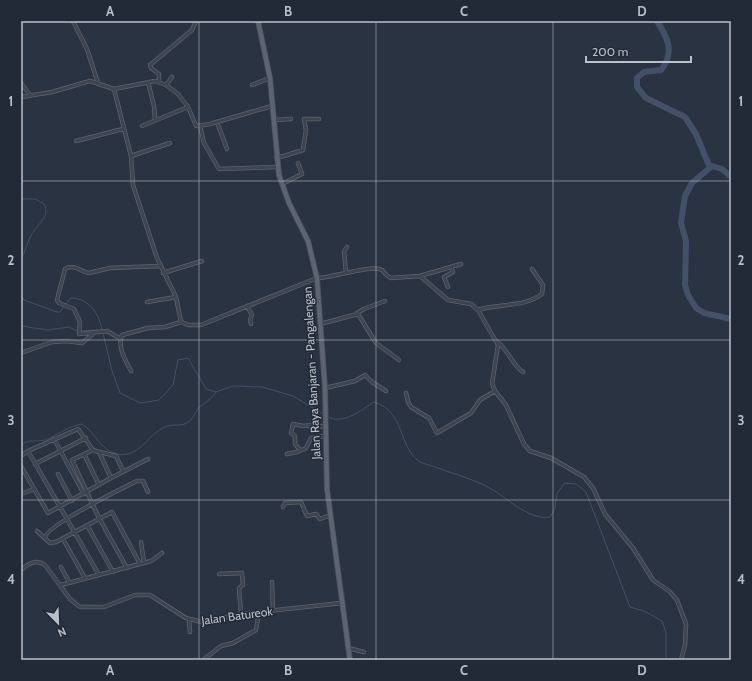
<svg xmlns="http://www.w3.org/2000/svg" width="752" height="681" font-family="Cabin,sans-serif">
<style>
.lines{fill:none;stroke-linecap:round;stroke-linejoin:round}
.stream{stroke:#425068;stroke-width:1}
.river{stroke:#425068;stroke-width:6}
.minor-casing{stroke:#5c636f;stroke-width:4.5}
.primary-casing{stroke:#484e5b;stroke-width:6}
.minor{stroke:#3e4551;stroke-width:3}
.primary{stroke:#5d6471;stroke-width:4.5}
.grid{fill:none;stroke:#bbc1cb;stroke-width:1;stroke-opacity:0.55}
.labels{text-anchor:middle;stroke-width:3;stroke-linejoin:round;paint-order:stroke}
.street-label{font-size:12px;fill:#bbc1cb;stroke:#232a37}
.neatline{fill:none;stroke:#bbc1cb;stroke-width:1.5}
.grid-label{font-size:13px;text-anchor:middle;font-weight:bold;fill:#bbc1cb}
</style>
<rect width="100%" height="100%" fill="#2a3341"/>
<g class="lines">
<path class="stream" d="M 21,199 L 35,199 L 44,204 C 51,217 37,224 32,234 C 27,242 25,252 21,260
M 21,294 L 24,300 L 57,312 L 60,312 L 64,306
M 66,304 L 71,298 C 89,298 99,314 102,329
M 21,326 L 48,330 L 69,327 L 77,331 L 102,330
M 103,333 L 112,371 L 120,393 L 140,403 L 159,400 L 173,385 L 178,360 L 188,358 L 206,389 L 216,392 L 233,386 L 262,387 L 293,396 L 323,414
M 328,417 C 344,425 361,410 374,402 C 406,412 397,446 420,462 C 424,464 431,465 435,467 C 451,473 470,478 486,486 C 505,495 528,521 550,517 L 555,508 L 557,493 L 565,483 L 576,484 L 586,492 L 630,607 L 644,611 L 662,621 L 666,633 L 666,660
M 21,445 C 28,439 36,442 45,440 C 58,435 68,426 82,424 C 96,433 100,450 117,454 C 139,458 146,437 163,428 C 171,423 179,427 187,423 C 193,420 194,414 198,409 C 204,402 212,400 216,392"/>
<path class="river" d="M 657,21 C 668,38 675,53 661,70 L 644,72 L 637,78 L 637,87 L 646,98 L 685,117 L 696,134 L 710,168
M 731,177 L 722,169 L 712,166 L 692,183 L 685,196 L 681,223 L 686,241 L 685,285 L 688,295 L 696,308 L 704,313 L 731,319"/>
<g class="minor-casing">
<path id="minor" d="M 73,21 L 87,49 L 98,83
M 148,82 L 154,106 L 155,120
M 159,82 L 159,74 L 151,68 L 150,65 L 192,30 L 196,21
M 21,83 L 30,95
M 166,85 L 172,77
M 252,85 L 270,78
M 114,89 L 131,156 L 133,185 L 157,258 L 176,297 L 181,322 L 188,325 L 201,325 L 317,278 C 332,278 371,264 382,270 C 385,273 386,276 391,278 L 420,276 L 448,300 L 471,304 L 478,310 L 498,345 L 492,384 L 495,391 L 506,405 L 524,444 L 530,451 L 551,458 L 584,477 L 593,488 L 605,514 L 633,548 L 653,580 L 669,591 L 677,600 L 686,624 L 685,645 L 681,660
M 21,97 L 52,92 L 90,81 L 114,89 L 155,81 L 166,85 L 178,94 L 188,107 L 196,126 L 210,124 L 272,106
M 274,120 L 291,119
M 217,122 L 227,149
M 142,126 L 188,107
M 200,126 L 204,143 L 219,169 L 277,167
M 76,141 L 123,129
M 131,156 L 170,143
M 276,157 L 284,156 L 303,150 L 306,130 L 304,119 L 319,119
M 282,184 L 302,174 L 298,163
M 163,273 L 202,261
M 346,273 L 344,251 L 347,247
M 420,276 L 461,264
M 448,287 L 444,277 L 453,272 L 451,267
M 147,302 L 176,297
M 247,306 L 252,315 L 250,320 L 251,324
M 478,310 C 500,303 523,308 542,294 L 543,285 L 532,269
M 357,313 L 364,309 L 385,301
M 320,324 L 358,314 L 376,343 L 399,360
M 121,339 L 107,331 L 79,334 L 80,322 L 74,309 L 59,303 L 57,300 L 65,269 C 74,263 81,272 89,273 L 110,268 L 160,266
M 497,342 C 505,345 513,366 523,372
M 21,353 L 52,342 L 67,341 L 82,343 L 93,334
M 131,371 C 126,361 117,347 122,335 L 148,328 L 165,327 L 181,322
M 325,388 L 355,381 L 365,375 L 372,382 L 386,391
M 406,393 L 408,402 L 411,407 L 429,418 L 437,433 L 471,413 L 480,400 L 495,391
M 54,439 L 84,494
M 93,450 L 72,460 L 99,518 L 127,568
M 300,450 L 295,444 L 295,436 L 291,433 L 293,424 L 303,426 L 313,425 L 325,427
M 28,451 L 99,575
M 100,452 L 116,456 L 123,471
M 84,454 L 99,485
M 287,454 L 297,452 L 306,448 L 311,438 L 324,436
M 21,456 L 28,451 L 78,429 L 93,450 L 99,452 L 111,478 L 48,513 L 21,466
M 35,464 L 86,438
M 58,474 L 72,501
M 111,478 L 148,459
M 21,494 L 34,489
M 283,507 L 285,503 L 301,502 L 307,516 L 316,514 L 320,519 L 331,515
M 87,525 L 113,572
M 37,531 L 50,543 L 56,542 L 112,512 L 140,564
M 45,538 C 45,526 123,488 137,481 L 143,481 L 148,492
M 63,539 L 85,578
M 141,542 L 144,563
M 61,567 L 69,582
M 21,570 C 29,563 36,559 45,565 L 70,599 L 80,607 L 104,607 L 135,595 L 150,595 L 186,618 L 201,622 L 241,614 L 342,603
M 219,574 L 242,573 L 243,585 L 239,588 L 241,614
M 272,582 L 273,611
M 61,585 L 151,561 L 162,553
M 189,619 L 190,632
M 348,648 L 364,652
M 203,660 L 221,646 L 233,643 L 256,630 L 259,612"/>
</g>
<g class="primary-casing">
<path id="primary" d="M 258,21 L 270,78 L 279,175 L 289,203 L 308,241 L 317,278 L 325,388 L 327,489 L 350,660"/>
</g>
<use href="#minor" class="minor"/>
<use href="#primary" class="primary"/>
</g>
<path class="grid" d="M 199,21 L 199,660M 376,21 L 376,660M 553,21 L 553,660M 21,181 L 731,181M 21,340 L 731,340M 21,500 L 731,500"/>
<g class="labels">
<g class="street-label">
<text transform="translate(312 373) rotate(-93)" y="4">Jalan Raya Banjaran - Pangalengan</text>
<text transform="translate(237 616) rotate(-8)" y="4">Jalan Batureok</text>
</g>
</g>
<rect width="752" height="681" fill="none" stroke="#232a37" stroke-width="44"/>
<g transform="translate(58 623) rotate(157)" stroke="#232a37" stroke-width="3" paint-order="stroke">
<path d="M0-3L7 15L0 10L-7 15Z" fill="#bbc1cb"/>
<text y="-6" font-size="11" font-weight="bold" text-anchor="middle" fill="#bbc1cb">N</text>
</g>
<path d="M586 56v6h105v-6" fill="none" stroke="#bbc1cb" stroke-width="2"/>
<text x="592" y="56" font-size="12" fill="#bbc1cb" stroke="#232a37" stroke-width="3" paint-order="stroke">200 m</text>
<rect x="22" y="22" width="708" height="637" class="neatline"/>
<g class="grid-label">
<text x="110" y="16">A</text>
<text x="288" y="16">B</text>
<text x="464" y="16">C</text>
<text x="642" y="16">D</text>
<text x="11" y="106">1</text>
<text x="741" y="106">1</text>
<text x="11" y="265">2</text>
<text x="741" y="265">2</text>
<text x="11" y="425">3</text>
<text x="741" y="425">3</text>
<text x="11" y="584">4</text>
<text x="741" y="584">4</text>
<text x="110" y="675">A</text>
<text x="288" y="675">B</text>
<text x="464" y="675">C</text>
<text x="642" y="675">D</text>
</g>
</svg>
